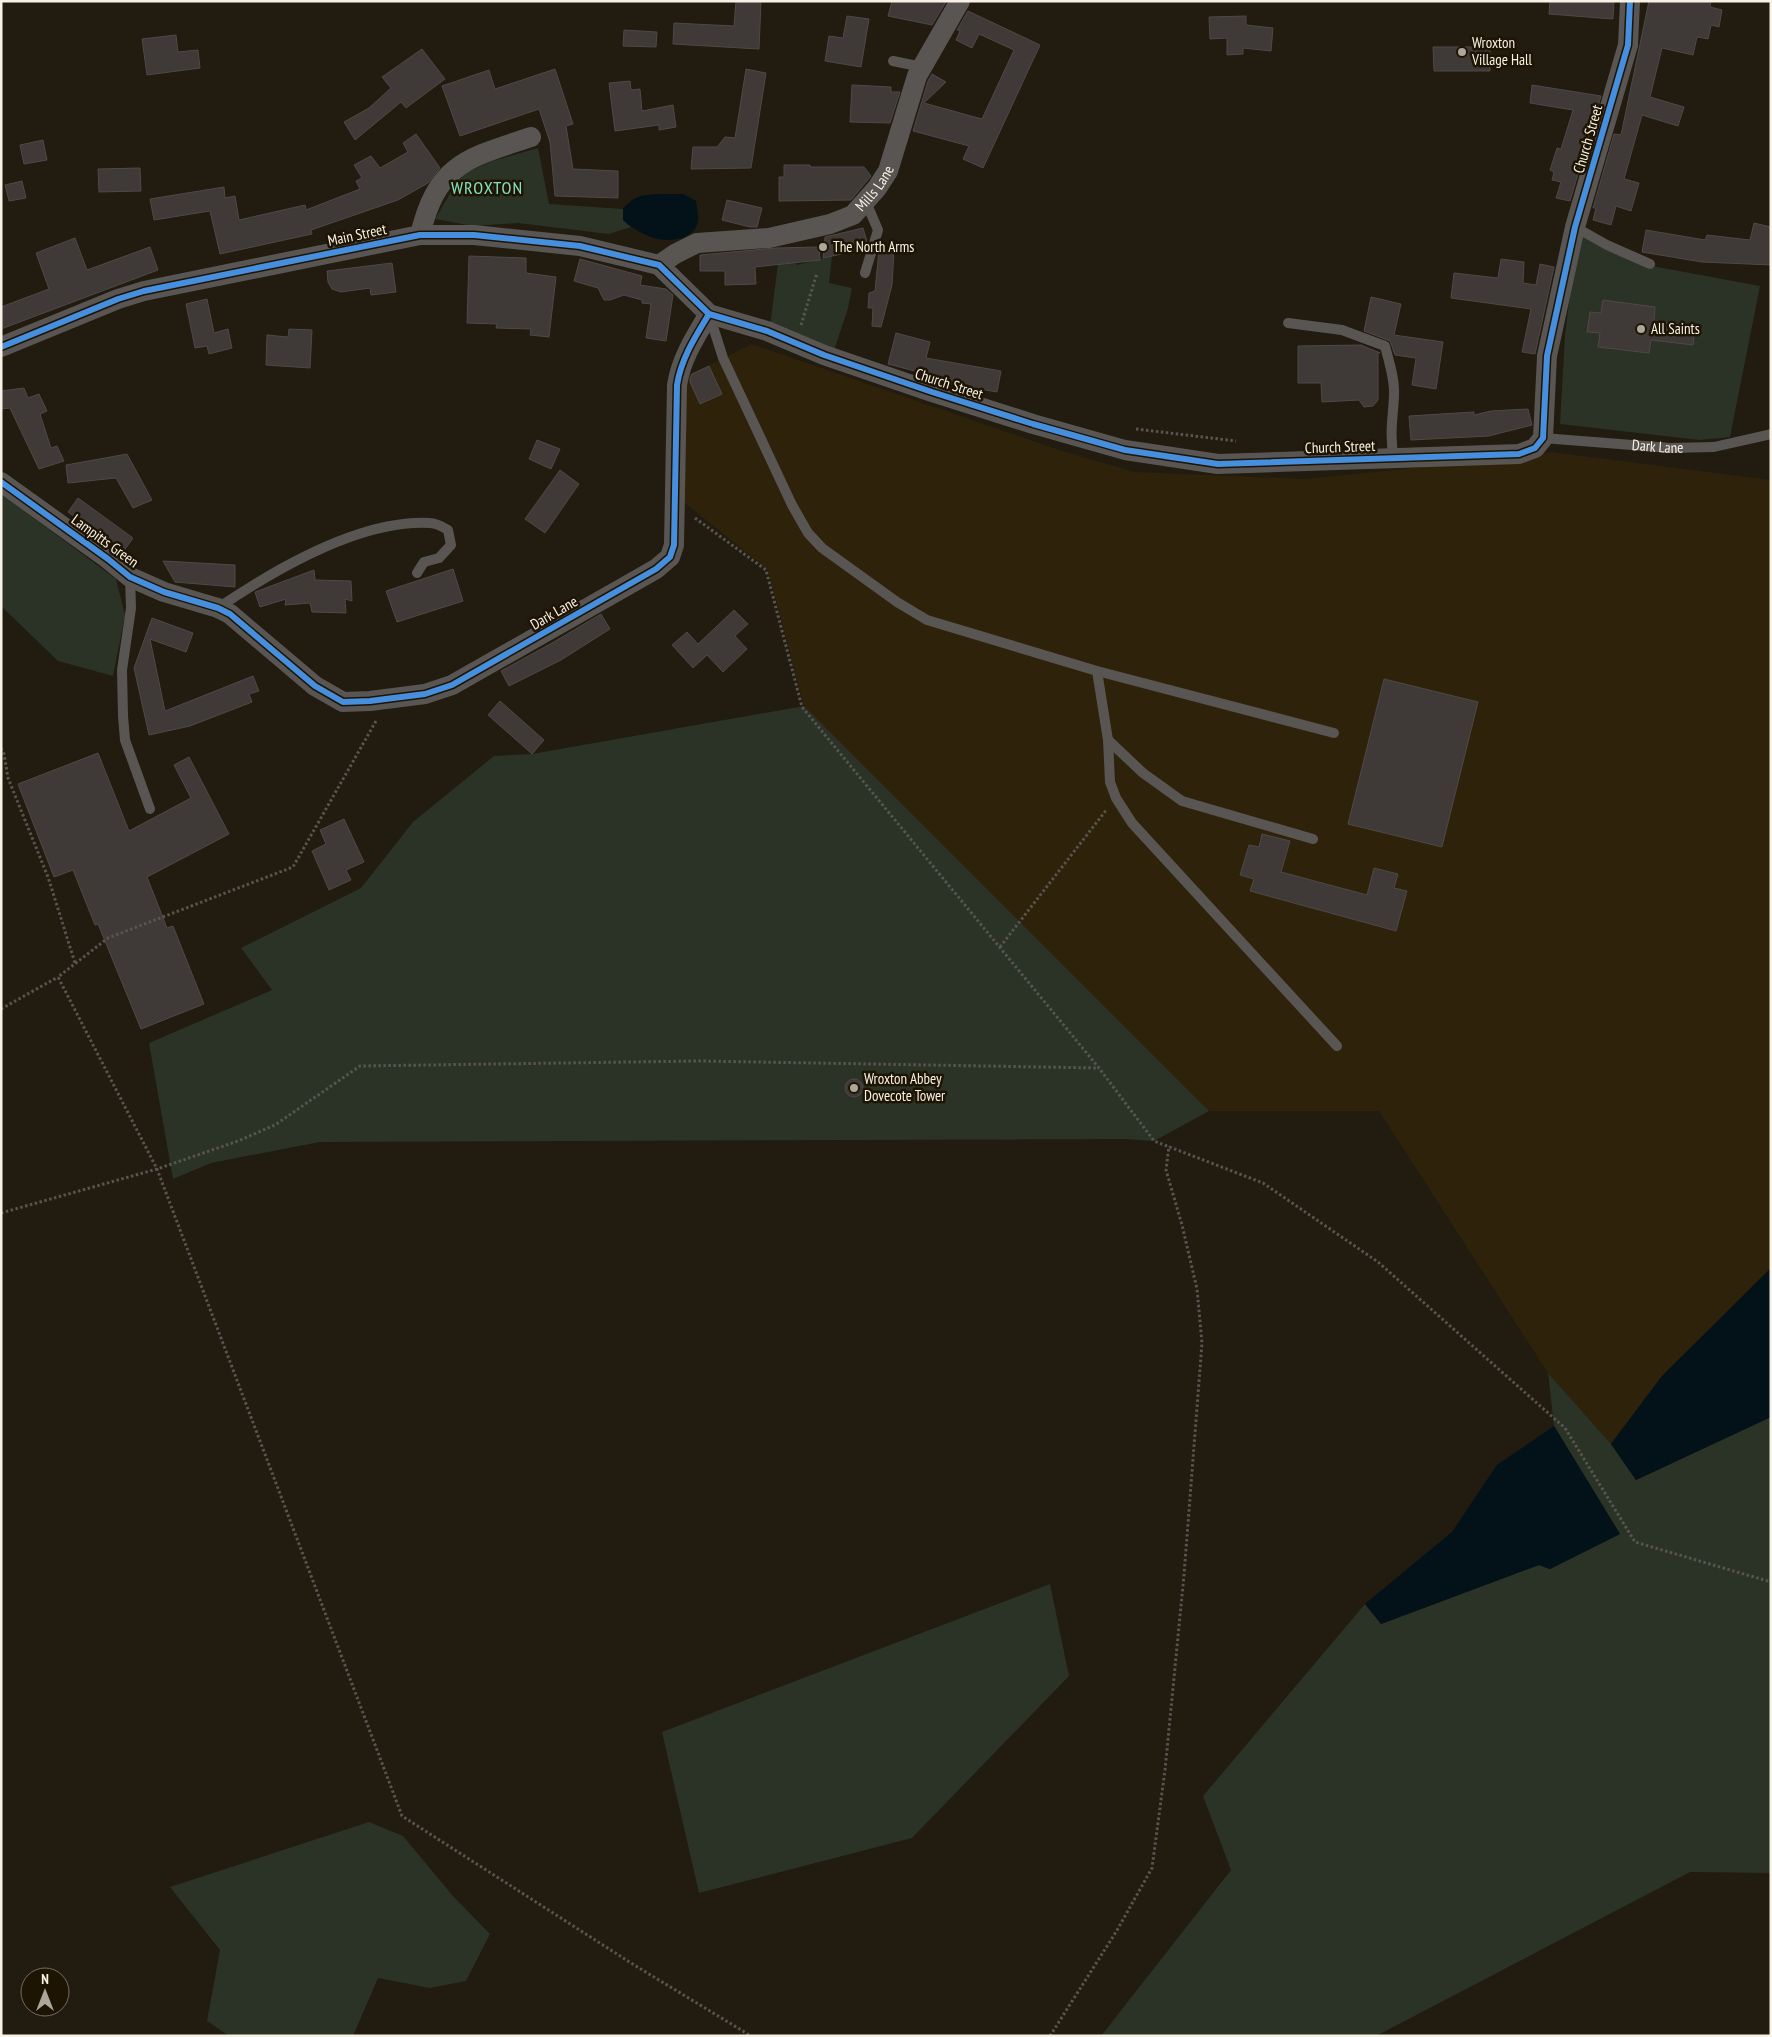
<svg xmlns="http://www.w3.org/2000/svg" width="1772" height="2037" font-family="'PT Sans Narrow',sans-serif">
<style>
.built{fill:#2e230a}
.green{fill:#2a3326}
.water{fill:#031118}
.building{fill:#3f3a38;stroke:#4e4947}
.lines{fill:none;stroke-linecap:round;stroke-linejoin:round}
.path{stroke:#58544f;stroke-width:3;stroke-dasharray:2.5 2.5;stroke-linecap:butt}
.service{stroke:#595553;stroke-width:10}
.minor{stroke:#595553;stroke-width:20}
.cycleway-casing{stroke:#1e1403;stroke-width:9}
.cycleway{stroke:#468fdf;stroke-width:6}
.poi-dot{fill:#ada69a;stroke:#1e1403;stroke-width:2}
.labels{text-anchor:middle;stroke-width:5;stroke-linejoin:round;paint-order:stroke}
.poi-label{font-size:15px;fill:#f8f1e5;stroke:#1e1403;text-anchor:start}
.street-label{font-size:15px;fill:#f8f1e5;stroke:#1e1403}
.quarter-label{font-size:18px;letter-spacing:1px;fill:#83e0c0;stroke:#1e1403}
</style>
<rect width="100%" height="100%" fill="#211b10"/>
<path class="built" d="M 752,344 L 1062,451 L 1135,472 L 1305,479 L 1533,456 L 1551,452 L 1771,480 L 1771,1268 L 1662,1376 L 1611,1444 L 1548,1373 L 1379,1111 L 1209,1111 L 804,706 L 768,570 L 681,500 L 687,376 Z"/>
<path class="green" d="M 538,148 L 549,204 L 623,209 L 623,220 L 631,227 L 609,234 L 518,223 L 473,226 L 435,219 L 461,175 L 492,161 Z
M 1582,235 L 1647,265 L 1760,286 L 1730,437 L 1699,440 L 1560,424 L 1565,335 L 1571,286 Z
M 832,256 L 829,283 L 852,288 L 848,308 L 834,351 L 770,326 L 778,264 L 796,263 L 797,265 Z
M 1,494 L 116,579 L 125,615 L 113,676 L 58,661 L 1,606 Z
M 804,706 L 1209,1111 L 1154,1141 L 1125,1139 L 320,1142 L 211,1163 L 173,1179 L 149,1043 L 272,990 L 241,948 L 361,888 L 413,822 L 494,756 L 532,754 Z
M 1548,1373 L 1611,1444 L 1636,1480 L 1771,1417 L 1771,1873 L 1690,1872 L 1376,2036 L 1101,2036 L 1231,1870 L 1203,1796 L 1365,1604 L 1381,1624 L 1539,1565 L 1550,1569 L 1620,1534 L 1554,1426 Z
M 1050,1584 L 1069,1676 L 912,1838 L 699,1893 L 662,1732 Z
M 369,1822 L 403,1836 L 453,1896 L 490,1934 L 466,1981 L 430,1988 L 378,1978 L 353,2036 L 229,2036 L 207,2021 L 220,1950 L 170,1887 Z"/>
<path class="water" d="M 662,194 L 683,194 L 696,201 C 697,209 700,220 696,227 C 694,232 688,235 684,237 C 662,246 639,234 623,220 L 623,209 C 636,194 643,195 662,194 Z
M 1771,1268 L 1771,1417 L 1636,1480 L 1611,1444 L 1662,1376 Z
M 1554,1426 L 1620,1534 L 1550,1569 L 1539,1565 L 1381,1624 L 1365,1604 L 1452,1532 L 1497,1465 Z"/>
<path class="building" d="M 736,1 L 761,1 L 759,49 L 673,44 L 674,23 L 734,26 Z
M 892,1 L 945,1 L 946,2 L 932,25 L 888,16 Z
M 1550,1 L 1614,1 L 1613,19 L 1549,14 Z
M 1649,1 L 1711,1 L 1710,7 L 1722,10 L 1719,27 L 1711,25 L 1708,39 L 1697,37 L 1693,55 L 1662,48 L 1650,97 L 1684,107 L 1678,126 L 1642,115 L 1624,179 L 1639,183 L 1631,211 L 1616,206 L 1611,225 L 1593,220 L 1596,208 L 1593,208 L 1614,134 L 1621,135 Z
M 968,11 L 1040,45 L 983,168 L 963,159 L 969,146 L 913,131 L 928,81 L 932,74 L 946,82 L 924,103 L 982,119 L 1014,50 L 979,34 L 972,48 L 956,40 L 960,31 L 957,30 Z
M 847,16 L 869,19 L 861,67 L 825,61 L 829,36 L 843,38 Z
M 1246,16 L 1246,25 L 1273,28 L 1271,51 L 1243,48 L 1243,54 L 1227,55 L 1227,38 L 1210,39 L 1209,17 Z
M 624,30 L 657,32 L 656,47 L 623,46 Z
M 176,35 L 178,52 L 198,50 L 200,68 L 147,75 L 142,39 Z
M 1433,47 L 1490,47 L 1490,71 L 1434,71 Z
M 422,49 L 445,79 L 406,108 L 401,102 L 355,140 L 344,122 L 369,108 L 391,88 L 382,77 Z
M 555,69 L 573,124 L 566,126 L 573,169 L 618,171 L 618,198 L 555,196 L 550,142 L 539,109 L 460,136 L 442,86 L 489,70 L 495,89 Z
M 746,69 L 766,73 L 751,168 L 691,169 L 693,147 L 717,147 L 725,137 L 735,138 Z
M 630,81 L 631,90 L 640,89 L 642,111 L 673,105 L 676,127 L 659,130 L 659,125 L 615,131 L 609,83 Z
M 852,85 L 891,87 L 891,92 L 900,92 L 890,123 L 850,122 Z
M 1532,85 L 1601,96 L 1570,201 L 1556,198 L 1561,182 L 1552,180 L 1554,172 L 1550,170 L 1557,148 L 1561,149 L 1573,110 L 1530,103 Z
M 416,134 L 440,168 L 428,183 L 398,200 L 311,230 L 312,234 L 220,254 L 210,211 L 154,220 L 150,199 L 224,187 L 225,198 L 235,196 L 239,220 L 305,205 L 306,210 L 360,189 L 356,181 L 362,178 L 354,165 L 371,156 L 380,168 L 408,152 L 403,143 Z
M 43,140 L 47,160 L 24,164 L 20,145 Z
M 784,165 L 810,165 L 810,167 L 864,167 L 871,176 L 851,200 L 779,201 L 779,177 L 784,177 Z
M 140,168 L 141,191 L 99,192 L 98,169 Z
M 22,181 L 26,198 L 9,201 L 5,185 Z
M 727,200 L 762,208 L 757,227 L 750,227 L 722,220 Z
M 1754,223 L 1771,227 L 1771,265 L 1702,262 L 1642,252 L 1646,230 L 1705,240 L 1707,235 L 1750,240 Z
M 863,228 L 867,242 L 865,249 L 823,258 L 825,237 Z
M 75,238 L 87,270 L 150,247 L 158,270 L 1,329 L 1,307 L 49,289 L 36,253 Z
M 819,247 L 820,260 L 755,267 L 756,284 L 725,285 L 725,271 L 700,271 L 700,255 L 776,248 Z
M 879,250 L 894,251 L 892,285 L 881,327 L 872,326 L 873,308 L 868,308 L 869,293 L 875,291 Z
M 469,256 L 526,258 L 526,273 L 556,277 L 549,337 L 530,335 L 531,329 L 496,328 L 497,324 L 467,323 Z
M 580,259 L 642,276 L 640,285 L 666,289 L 673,295 L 666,341 L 646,338 L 651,304 L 642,303 L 642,300 L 624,295 L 610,300 L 604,300 L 598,288 L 574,281 Z
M 1501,259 L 1524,262 L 1523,283 L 1536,285 L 1540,264 L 1554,267 L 1535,354 L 1522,352 L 1531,309 L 1451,298 L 1454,273 L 1498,278 Z
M 392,263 L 396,292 L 371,295 L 370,288 L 341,292 L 332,289 L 328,282 L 327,271 Z
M 1371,297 L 1401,304 L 1394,335 L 1443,342 L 1436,389 L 1412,385 L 1416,358 L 1395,355 L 1390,341 L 1364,331 Z
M 207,299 L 214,333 L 228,329 L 232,348 L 209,354 L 207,346 L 195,348 L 186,304 Z
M 1603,300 L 1655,307 L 1654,321 L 1695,326 L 1693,345 L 1651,340 L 1649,353 L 1598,347 L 1600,333 L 1587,332 L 1590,312 L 1601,313 Z
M 289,329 L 312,330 L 310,368 L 266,365 L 267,335 L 288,337 Z
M 896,333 L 930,342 L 926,358 L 1001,371 L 997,392 L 945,383 L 945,379 L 888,364 Z
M 1361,345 L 1380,353 L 1378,352 L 1378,400 L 1373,406 L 1364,407 L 1359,400 L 1322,402 L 1321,383 L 1298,383 L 1298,346 Z
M 709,366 L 722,394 L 700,404 L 690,382 L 690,378 L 692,374 Z
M 24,388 L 28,398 L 39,394 L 47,411 L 40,414 L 51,448 L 57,446 L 64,461 L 39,469 L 10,408 L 1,409 L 1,391 Z
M 1528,409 L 1532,425 L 1489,436 L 1411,440 L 1409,416 L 1474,412 L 1474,415 L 1491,411 Z
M 537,440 L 560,449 L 551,469 L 529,459 Z
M 127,454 L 152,500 L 133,508 L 116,478 L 68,483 L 66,465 Z
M 560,470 L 579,484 L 545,533 L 525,519 Z
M 78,498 L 133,538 L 123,552 L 68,512 Z
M 163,561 L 235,565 L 235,587 L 175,582 Z
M 453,569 L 463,601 L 397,622 L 386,591 Z
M 314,570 L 315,580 L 351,581 L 352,601 L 345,599 L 346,613 L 312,612 L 310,603 L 285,605 L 286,599 L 260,607 L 255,592 Z
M 734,610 L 748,624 L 735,636 L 747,649 L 723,672 L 707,655 L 693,668 L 672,645 L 687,632 L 698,644 Z
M 601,614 L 610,629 L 561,660 L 509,686 L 501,671 L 552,643 Z
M 152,618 L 193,633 L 186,652 L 150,639 L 165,711 L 253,676 L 259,691 L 249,694 L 252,702 L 190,726 L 149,735 L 134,668 Z
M 1384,679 L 1478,702 L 1442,847 L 1348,824 Z
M 500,701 L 544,740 L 532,754 L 488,715 Z
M 98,753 L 129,831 L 191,798 L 174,765 L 189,757 L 229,834 L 147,877 L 167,928 L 173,926 L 204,1004 L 141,1029 L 98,924 L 95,925 L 73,870 L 54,877 L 18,784 Z
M 344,819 L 364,862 L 346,870 L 351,880 L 329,890 L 312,851 L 326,844 L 320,830 Z
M 1262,834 L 1290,841 L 1281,872 L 1367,895 L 1374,868 L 1398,874 L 1394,888 L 1407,891 L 1396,931 L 1250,891 L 1254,879 L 1240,875 L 1249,845 L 1259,847 Z
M845 1088a9 9 0 1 1 18 0a9 9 0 1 1-18 0Z"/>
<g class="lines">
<path class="path" d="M 801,325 L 817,273
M 1136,429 L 1236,441
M 695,518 L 766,570 L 802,707 L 1099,1068 L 1154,1141 L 1263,1183 L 1378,1262 L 1565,1428 L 1635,1542 L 1771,1582
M 376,721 L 293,867 L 108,938 L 58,977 L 157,1169 L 402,1816 L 631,1963 L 751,2036
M 1,748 L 4,754 L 8,778 L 48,877 L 75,963
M 1000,947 L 1107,809
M 1,1009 L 58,977
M 1,1213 L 157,1169 L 238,1141 L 275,1125 L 360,1066 L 699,1061 L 1099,1068
M 1050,2036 L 1116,1932 L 1152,1868 L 1165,1770 L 1184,1575 L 1202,1343 L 1197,1289 L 1182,1225 L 1166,1170 L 1169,1146"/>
<g class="service">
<path d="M 893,61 L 922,67"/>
<path d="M 1575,227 L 1607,245 L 1650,264"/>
<path d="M 865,273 L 878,230 L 866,202"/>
<path d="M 709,314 L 723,358 L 792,505 L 808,533 L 822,548 L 897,602 L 927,620 L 1097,671 L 1334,733"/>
<path d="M 1288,323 L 1342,330 L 1385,346 C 1389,362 1395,379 1394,396 C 1393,418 1389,435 1394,458"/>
<path id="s1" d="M 1543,438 L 1670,448 L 1714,447 L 1771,434"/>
<path d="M 130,577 L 131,608 L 122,670 L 123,716 L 125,740 L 150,809"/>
<path d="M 218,608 C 274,570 361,519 430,523 C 436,523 443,527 448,530 L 451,545 L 439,558 L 424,562 L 417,573"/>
<path d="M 1097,671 L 1108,740 L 1110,782 L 1116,798 L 1132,823 L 1337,1046"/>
<path d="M 1108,740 L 1143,773 L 1182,801 L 1313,839"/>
</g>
<g class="minor">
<path d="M 420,235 C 437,163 468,158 531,137"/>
<path id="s2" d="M 659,265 L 675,254 L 697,243 L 769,238 L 830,224 L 853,215 L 877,188 L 888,171 L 917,76 L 960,1"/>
<path d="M 1,347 L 118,299 L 144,291 L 420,235 L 474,235 L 580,246 L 659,265 L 709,314 L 767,331 L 824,355 L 932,392 L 1033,424 L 1125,450 L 1218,464 L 1519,454 L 1535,448 L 1543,438 L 1547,356 L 1575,227 L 1628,45 L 1630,1"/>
<path d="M 1,482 L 108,559 L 130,577 L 164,592 L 218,608 L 230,614 L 315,686 L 343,702 L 370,701 L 425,694 L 452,685 L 656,569 L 670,557 L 674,545 L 677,385 C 681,359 695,337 709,314"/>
</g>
<g class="cycleway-casing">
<path id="cycleway" d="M 1,347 L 118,299 L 144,291 L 420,235 L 474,235 L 580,246 L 659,265 L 709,314 L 767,331 L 824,355 L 932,392 L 1033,424 L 1125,450 L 1218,464 L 1519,454 L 1535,448 L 1543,438 L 1547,356 L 1575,227 L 1628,45 L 1630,1
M 1,482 L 108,559 L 130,577 L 164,592 L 218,608 L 230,614 L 315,686 L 343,702 L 370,701 L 425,694 L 452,685 L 656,569 L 670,557 L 674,545 L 677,385 C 681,359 695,337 709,314"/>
</g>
<use href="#cycleway" class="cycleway"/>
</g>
<g class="poi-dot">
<circle cx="1462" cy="52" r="5"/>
<circle cx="823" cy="247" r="5"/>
<circle cx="1641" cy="329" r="5"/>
<circle cx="854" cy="1088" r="5"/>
</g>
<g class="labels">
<g class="poi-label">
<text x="1472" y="48">Wroxton<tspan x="1472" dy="17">Village Hall</tspan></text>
<text x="833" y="252">The North Arms</text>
<text x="1651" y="334">All Saints</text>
<text x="864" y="1084">Wroxton Abbey<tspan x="864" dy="17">Dovecote Tower</tspan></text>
</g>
<g class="street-label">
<text transform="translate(1588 139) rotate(-74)" y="5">Church Street</text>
<text dy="5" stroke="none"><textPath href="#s2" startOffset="238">Mills Lane</textPath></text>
<text transform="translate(357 235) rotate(-12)" y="5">Main Street</text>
<text transform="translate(949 384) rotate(18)" y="5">Church Street</text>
<text dy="5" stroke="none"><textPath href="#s1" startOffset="115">Dark Lane</textPath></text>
<text transform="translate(1340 447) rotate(-2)" y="5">Church Street</text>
<text transform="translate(105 541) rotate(36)" y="5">Lampitts Green</text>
<text transform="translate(554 613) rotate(-30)" y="5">Dark Lane</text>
</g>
<g class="quarter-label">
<text x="487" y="194">WROXTON</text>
</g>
</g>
<rect width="1772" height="2037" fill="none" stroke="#f8f1e5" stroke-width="5"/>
<g transform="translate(45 1992)"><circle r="24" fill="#1e1403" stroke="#756c5d"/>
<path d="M0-4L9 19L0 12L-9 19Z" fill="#ada69a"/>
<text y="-8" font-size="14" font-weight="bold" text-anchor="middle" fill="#f8f1e5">N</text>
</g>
</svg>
